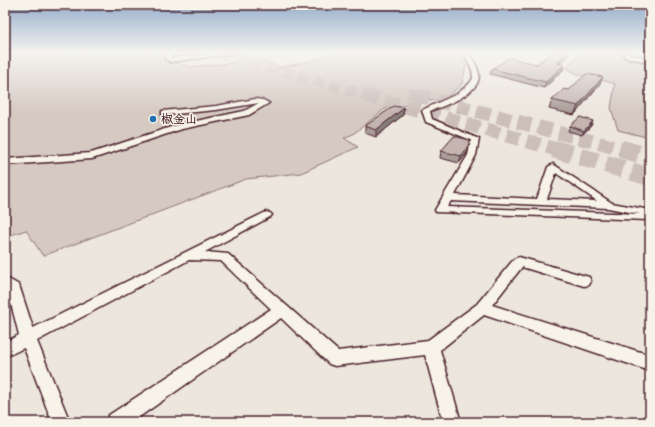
<svg xmlns="http://www.w3.org/2000/svg" width="655" height="427" font-family="'Patrick Hand','LXGW WenKai TC',sans-serif">
<style>
.green{fill:#d5c9c2;stroke:#907476}
.lines{fill:none;stroke-linecap:round;stroke-linejoin:round}
.highway-tunnel-far2{stroke:#ccbeb9;stroke-width:11;stroke-dasharray:11 5.5;stroke-linecap:butt}
.highway-tunnel-far1{stroke:#ccbeb9;stroke-width:14;stroke-dasharray:14 7;stroke-linecap:butt}
.highway-tunnel{stroke:#ccbeb9;stroke-width:18;stroke-dasharray:18 9;stroke-linecap:butt}
.street-casing{stroke:#4a1f2b;stroke-width:3}
.street{fill:#f7f3e8;fill-rule:evenodd}
.wall{fill:#a99c97;stroke:#4a1f2b}
.shaded-wall{fill:#897f7b;stroke:#4a1f2b}
.building{fill:#c4b5b0;stroke:#4a1f2b}
.poi-dot{fill:#1f6fb2;stroke:#f7f3e8;stroke-width:1.5}
.labels{text-anchor:middle;stroke-width:3;stroke-linejoin:round;paint-order:stroke}
.far-poi-label{font-size:12px;font-weight:bold;fill:#4a1f2b;stroke:#f7f3e8;text-anchor:start}
</style>
<rect width="100%" height="100%" fill="#ece6dd"/>
<filter id="ink" filterUnits="userSpaceOnUse"><feTurbulence type="fractalNoise" baseFrequency=".025" numOctaves="2"/><feDisplacementMap in="SourceGraphic" scale="8" xChannelSelector="R" yChannelSelector="G"/><feConvolveMatrix kernelMatrix="1 2 1 2 8 2 1 2 1" color-interpolation-filters="sRGB"/></filter>
<g filter="url(#ink)">
<path class="green" d="M 5,53 L 165,53 L 165,59 L 191,67 L 262,60 L 277,68 L 311,61 L 332,53 L 458,53 L 466,65 L 462,84 L 446,98 L 385,109 L 353,134 L 344,138 L 358,147 L 301,173 L 246,179 L 43,256 L 26,230 L 5,237 Z
M 580,53 L 619,53 L 627,59 L 650,64 L 650,138 L 618,130 L 611,108 L 615,84 C 599,78 580,78 567,68 Z"/>
<g class="lines">
<path class="highway-tunnel-far2" d="M 219,53 L 369,96
M 408,93 L 419,96"/>
<path class="highway-tunnel-far1" d="M 365,95 L 558,150
M 416,95 L 625,150"/>
<path class="highway-tunnel" d="M 554,149 L 650,177
M 621,149 L 650,157"/>
<g class="street-casing">
<path id="street" d="M 166,53 L 172,53 L 171,58 L 217,53 L 238,53 L 170,62 L 165,59 Z
M 464,53 L 469,53 C 473,60 479,68 479,76 C 479,94 444,106 430,111 L 432,119 L 479,139 L 476,155 L 455,195 L 537,199 L 548,167 L 553,164 L 612,203 L 650,210 L 648,220 L 436,212 L 435,210 L 468,155 L 471,140 L 426,122 L 422,110 L 457,94 L 470,83 L 473,78 L 472,70 ZM 556,173 L 597,201 L 547,199 ZM 451,201 L 608,208 L 640,214 L 447,207 Z
M 622,53 L 650,58 L 650,62 L 625,57 Z
M 255,99 L 263,100 L 269,103 L 249,115 L 182,129 L 92,159 L 5,165 L 5,159 L 91,153 L 177,125 L 244,111 L 259,103 L 216,110 L 165,115 L 162,115 L 162,111 L 216,106 Z
M 266,212 L 270,213 L 272,215 L 270,217 L 205,252 L 228,254 L 338,351 L 428,340 L 477,304 L 514,259 L 519,257 L 589,277 L 591,281 L 589,285 L 584,286 L 522,267 L 492,305 L 650,355 L 650,371 L 484,315 L 440,350 L 461,422 L 443,422 L 425,355 L 335,366 L 329,364 L 281,318 L 132,422 L 107,422 L 109,415 L 271,309 L 221,261 L 189,260 L 37,341 L 70,422 L 52,422 L 24,348 L 5,357 L 5,342 L 19,335 L 8,292 L 5,289 L 5,277 L 19,285 L 33,328 Z"/>
</g>
<use href="#street" class="street"/>
</g>
<path class="wall" d="M 551,53 L 570,53 L 559,63 L 563,70 L 544,88 L 490,74 L 492,69 L 537,64 Z
M 603,77 L 599,85 L 574,115 L 549,109 L 552,100 L 569,90 Z
M 404,108 L 403,115 L 376,137 L 365,133 L 365,126 Z
M 570,126 L 591,126 L 582,135 L 568,131 Z
M 441,151 L 467,153 L 459,163 L 440,158 Z"/>
<path class="shaded-wall" d="M 566,53 L 570,53 L 554,68 L 556,63 Z
M 565,64 L 563,70 L 544,88 L 546,82 Z
M 603,77 L 599,85 L 574,115 L 578,106 Z
M 404,108 L 403,115 L 376,137 L 376,130 Z
M 593,121 L 591,126 L 582,135 L 584,131 Z
M 469,146 L 467,153 L 459,163 L 461,156 Z"/>
<path class="building" d="M 551,53 L 566,53 L 556,63 L 565,64 L 546,82 L 492,69 L 509,58 L 537,64 Z
M 586,74 L 603,77 L 578,106 L 552,100 L 564,89 L 569,90 Z
M 394,106 L 404,108 L 376,130 L 365,126 Z
M 580,117 L 593,121 L 584,131 L 570,126 Z
M 454,136 L 470,140 L 469,146 L 461,156 L 441,151 Z"/>
</g>
<linearGradient id="sky" x2="0" y2="1"><stop stop-color="#93acca"/><stop offset="0.47" stop-color="#f6f4f0"/><stop offset="1" stop-color="#f6f4f0" stop-opacity="0"/></linearGradient>
<rect width="655" height="113" fill="url(#sky)"/>
<circle class="poi-dot" cx="153" cy="119" r="4"/>
<g class="labels">
<g class="far-poi-label">
<text x="161" y="123">椒金山</text>
</g>
</g>
<rect width="655" height="427" fill="none" stroke="#f7f3e8" stroke-width="20"/>
<rect x="10" y="10" width="635" height="407" fill="none" stroke="#4a1f2b" stroke-width="1.5" filter="url(#ink)"/>
</svg>
